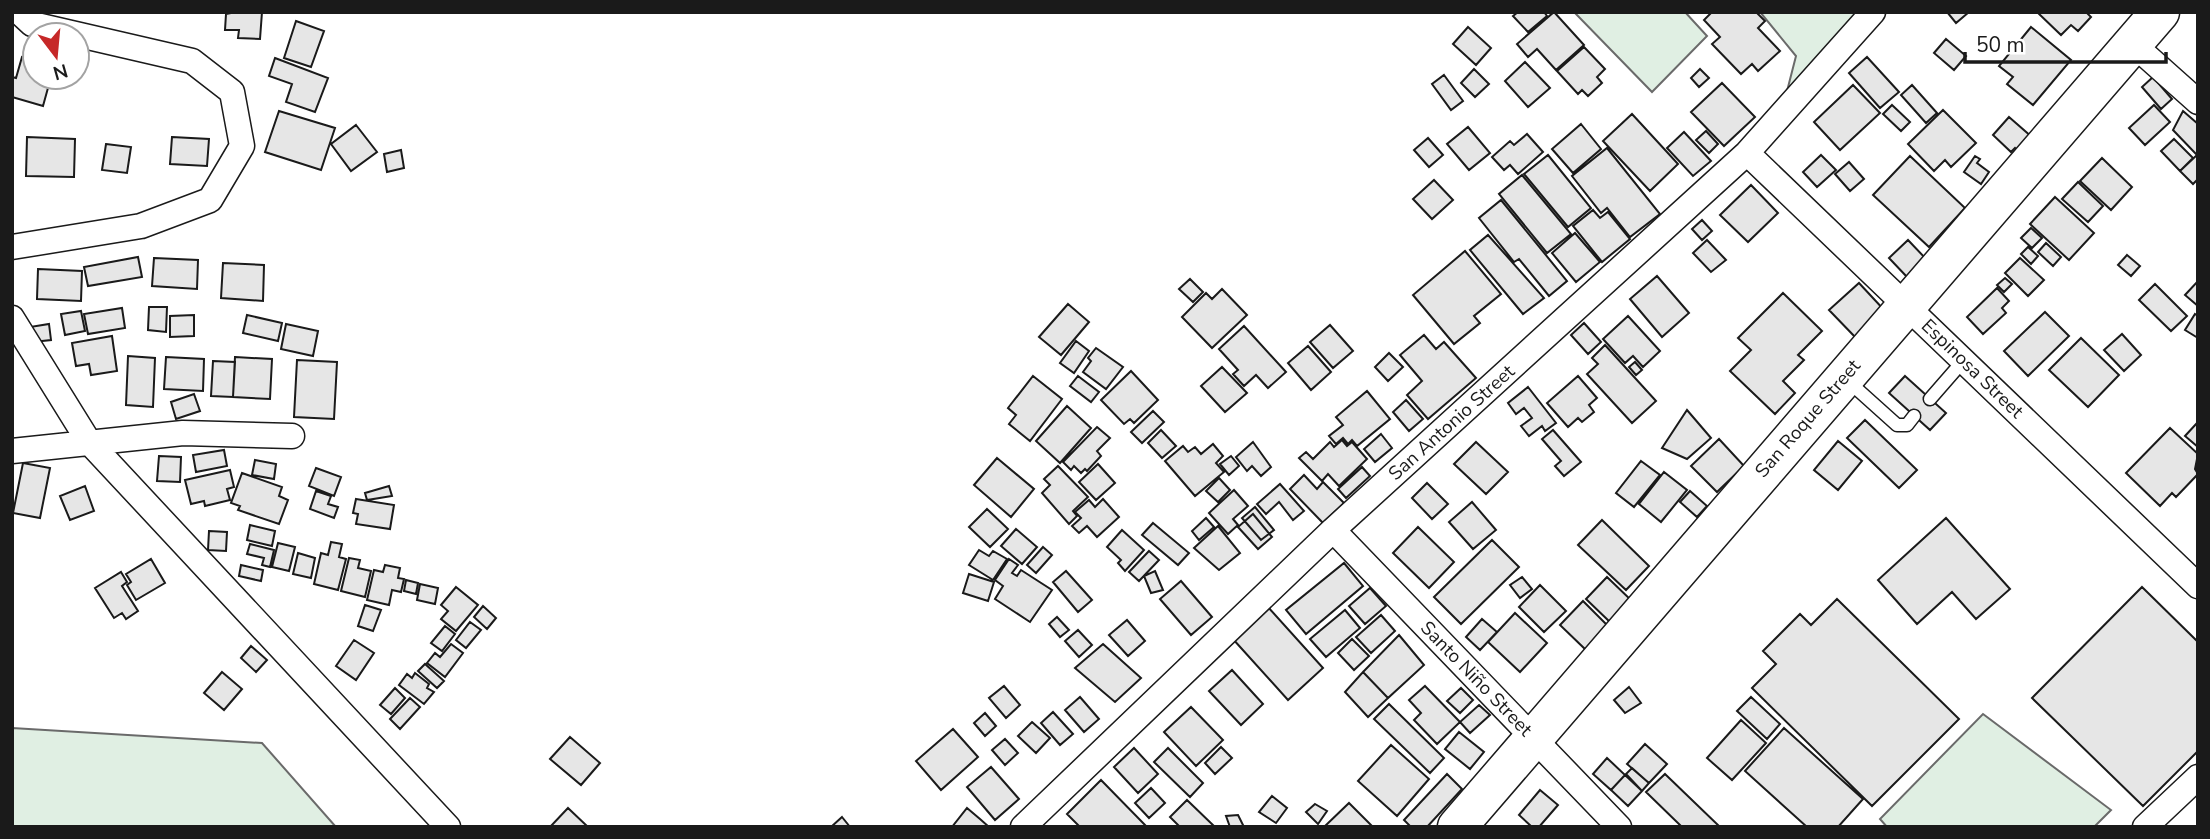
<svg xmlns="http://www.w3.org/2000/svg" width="2210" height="839" font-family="'Nunito Sans',sans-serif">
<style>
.green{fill:#e0efe3;stroke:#6a6a6a;stroke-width:2}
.building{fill:#e6e6e6;stroke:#1a1a1a;stroke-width:2}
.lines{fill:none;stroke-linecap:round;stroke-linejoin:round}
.service-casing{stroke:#1a1a1a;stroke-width:15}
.minor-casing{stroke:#1a1a1a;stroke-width:27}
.primary-casing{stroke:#1a1a1a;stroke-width:41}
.service{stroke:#fff;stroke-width:12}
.minor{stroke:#fff;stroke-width:24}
.primary{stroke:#fff;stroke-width:38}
.labels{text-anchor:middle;stroke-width:5;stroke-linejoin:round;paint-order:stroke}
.street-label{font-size:19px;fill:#1a1a1a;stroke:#fff}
</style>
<rect width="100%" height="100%" fill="#fff"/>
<path class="green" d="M 1574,12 L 1685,12 L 1707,36 L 1652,92 Z
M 1760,12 L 1867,12 L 1785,99 L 1796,56 Z
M 1983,714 L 2111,810 L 2094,827 L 1887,827 L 1880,819 Z
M 12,728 L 262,743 L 336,827 L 12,827 Z"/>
<path class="building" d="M 236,12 L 262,12 L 260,39 L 238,38 L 239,30 L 225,30 L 226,14 Z
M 1518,12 L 1544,12 L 1547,16 L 1528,32 L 1513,16 Z
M 1554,12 L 1584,45 L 1556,70 L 1537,49 L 1528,57 L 1517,44 Z
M 1712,12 L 1756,12 L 1765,21 L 1758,28 L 1780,51 L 1758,71 L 1752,64 L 1741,74 L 1712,44 L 1720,37 L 1704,20 Z
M 1947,12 L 1969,12 L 1956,23 Z
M 2037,12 L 2086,12 L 2091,17 L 2078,31 L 2071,25 L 2061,35 Z
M 296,21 L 324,31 L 311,67 L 284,58 Z
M 1468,27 L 1491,48 L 1476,65 L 1453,44 Z
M 2031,27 L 2071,60 L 2033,105 L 2007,84 L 2013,77 L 1999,66 Z
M 1946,39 L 1966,56 L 1954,70 L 1934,53 Z
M 1584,47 L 1605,69 L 1597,77 L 1602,83 L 1588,96 L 1582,90 L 1578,94 L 1557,71 Z
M 22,57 L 35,61 L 35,77 L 51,77 L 43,106 L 12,97 L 12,77 L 16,78 Z
M 1867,57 L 1899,92 L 1880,108 L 1849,73 Z
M 275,58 L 328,78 L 315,112 L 286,102 L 292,84 L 269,76 Z
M 1525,62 L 1550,88 L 1528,107 L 1505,81 Z
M 1474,69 L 1489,84 L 1475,97 L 1461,83 Z
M 1700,69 L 1709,78 L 1699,87 L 1691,78 Z
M 1444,75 L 1463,101 L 1451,110 L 1432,84 Z
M 2153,77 L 2172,99 L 2161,109 L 2142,87 Z
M 1722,83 L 1755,117 L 1724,146 L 1691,112 Z
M 1853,85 L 1880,113 L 1840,150 L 1814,122 Z
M 1912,85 L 1937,113 L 1926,123 L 1901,95 Z
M 1892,105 L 1910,122 L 1901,131 L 1883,114 Z
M 2154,105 L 2170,122 L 2145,145 L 2129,128 Z
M 1943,110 L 1976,143 L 1951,167 L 1945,160 L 1934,171 L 1908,144 Z
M 279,111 L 335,128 L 321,170 L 265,152 Z
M 2183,111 L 2198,124 L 2198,179 L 2193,184 L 2180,171 L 2197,155 L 2173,130 Z
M 1632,114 L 1678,164 L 1650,191 L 1603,141 Z
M 2009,117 L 2033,138 L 2020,153 L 2015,148 L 2011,152 L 1993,135 Z
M 1581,124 L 1601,149 L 1573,173 L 1552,149 Z
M 356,125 L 377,152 L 351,171 L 331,144 Z
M 1468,127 L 1490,153 L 1469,170 L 1447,144 Z
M 1706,131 L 1718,144 L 1709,153 L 1696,140 Z
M 1684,132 L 1711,161 L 1693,176 L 1667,148 Z
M 1527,134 L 1543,152 L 1518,174 L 1510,165 L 1504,170 L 1492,157 L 1510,141 L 1514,145 Z
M 27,137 L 75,139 L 74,177 L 26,176 Z
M 172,137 L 209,139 L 207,166 L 170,164 Z
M 1428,138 L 1443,155 L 1429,167 L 1414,150 Z
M 2174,139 L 2193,158 L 2180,171 L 2161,151 Z
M 106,144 L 131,147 L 127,173 L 102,170 Z
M 1607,148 L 1660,214 L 1630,237 L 1607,208 L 1601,213 L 1572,176 Z
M 401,150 L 404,168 L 387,172 L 384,154 Z
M 1548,155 L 1591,208 L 1568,227 L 1524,174 Z
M 1821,155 L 1836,170 L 1817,187 L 1803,172 Z
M 1910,156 L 1965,208 L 1929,247 L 1873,195 Z
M 1975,156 L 1980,159 L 1977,163 L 1989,172 L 1981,184 L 1964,172 Z
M 2102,158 L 2132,187 L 2111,210 L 2080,181 Z
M 1849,162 L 1864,179 L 1850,191 L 1835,174 Z
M 1522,175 L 1571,234 L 1547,253 L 1499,194 Z
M 1434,180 L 1453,200 L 1432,219 L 1413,199 Z
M 2078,182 L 2103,206 L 2088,222 L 2062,199 Z
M 1751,185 L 1778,213 L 1748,242 L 1720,215 Z
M 2055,197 L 2094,233 L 2069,260 L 2030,224 Z
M 1501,200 L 1567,281 L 1549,296 L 1519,259 L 1514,262 L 1479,218 Z
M 1593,210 L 1600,218 L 1608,212 L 1630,239 L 1602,262 L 1573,226 Z
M 1702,220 L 1712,231 L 1702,240 L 1692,229 Z
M 2031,228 L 2042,238 L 2032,248 L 2021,238 Z
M 1575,233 L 1600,262 L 1576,282 L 1552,253 Z
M 1488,235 L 1544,298 L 1523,314 L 1470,250 Z
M 1707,240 L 1726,260 L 1711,272 L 1693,253 Z
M 1908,240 L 1927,260 L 1908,278 L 1889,258 Z
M 2046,243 L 2061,257 L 2053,266 L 2038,252 Z
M 2028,247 L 2038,256 L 2031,264 L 2021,254 Z
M 1465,251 L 1501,294 L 1474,316 L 1480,323 L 1454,344 L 1413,295 Z
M 2127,255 L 2140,266 L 2131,276 L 2118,265 Z
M 138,257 L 142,277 L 88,286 L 84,267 Z
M 154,258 L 198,260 L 197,289 L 152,286 Z
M 2020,258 L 2044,280 L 2028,296 L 2005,273 Z
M 223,263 L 264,265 L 263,301 L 221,298 Z
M 38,269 L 82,271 L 81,301 L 37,299 Z
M 1657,276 L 1689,313 L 1662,337 L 1630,299 Z
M 2005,278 L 2012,284 L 2004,292 L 1997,285 Z
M 1190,279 L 1203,292 L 1193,302 L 1179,289 Z
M 2198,281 L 2198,306 L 2185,295 Z
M 1859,283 L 1886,312 L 1857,339 L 1829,310 Z
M 2155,284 L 2187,316 L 2171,331 L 2139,300 Z
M 1997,288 L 2009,301 L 2002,308 L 2006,313 L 1983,334 L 1967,317 Z
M 1222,289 L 1247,315 L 1212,348 L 1182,317 L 1206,293 L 1212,299 Z
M 1783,293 L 1822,331 L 1798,355 L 1804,360 L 1783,381 L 1795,393 L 1775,414 L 1730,371 L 1751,350 L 1738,338 Z
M 1068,304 L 1089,322 L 1061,355 L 1039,337 Z
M 149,307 L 167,307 L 166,332 L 148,330 Z
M 122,308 L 125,328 L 88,334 L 84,314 Z
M 81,311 L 85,331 L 65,335 L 61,314 Z
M 2045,312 L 2069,336 L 2028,376 L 2004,351 Z
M 2195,314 L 2198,316 L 2198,338 L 2185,330 Z
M 194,315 L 194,336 L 170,337 L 170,316 Z
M 247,315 L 282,323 L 278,341 L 243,333 Z
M 1628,316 L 1660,351 L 1643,367 L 1633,356 L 1625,363 L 1603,339 Z
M 1584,323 L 1601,342 L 1588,354 L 1571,335 Z
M 49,324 L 51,340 L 33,342 L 30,327 Z
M 286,324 L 318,331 L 313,356 L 281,349 Z
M 1330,325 L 1353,351 L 1333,368 L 1310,342 Z
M 1244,326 L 1286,372 L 1268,388 L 1256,375 L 1244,386 L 1233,374 L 1238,370 L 1219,349 Z
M 2122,334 L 2141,355 L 2124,371 L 2104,350 Z
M 1424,335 L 1436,349 L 1444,342 L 1476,378 L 1428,419 L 1407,395 L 1422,381 L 1400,355 Z
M 112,336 L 117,371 L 91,375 L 89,364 L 76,366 L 72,343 Z
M 2081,338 L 2119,375 L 2088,407 L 2049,370 Z
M 1076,341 L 1089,351 L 1074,373 L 1060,363 Z
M 1605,345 L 1656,401 L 1632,423 L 1587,374 L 1598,364 L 1592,358 Z
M 1308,346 L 1331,372 L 1311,390 L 1288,363 Z
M 1096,348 L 1123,367 L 1106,389 L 1083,372 L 1091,361 L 1088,358 Z
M 1389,353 L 1403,367 L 1388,381 L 1375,367 Z
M 128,356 L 155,358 L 153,407 L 126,405 Z
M 166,357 L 204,359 L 203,391 L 164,389 Z
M 235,357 L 272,359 L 270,399 L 233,397 Z
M 297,360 L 337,362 L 334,419 L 294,417 Z
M 213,361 L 235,362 L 233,397 L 211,396 Z
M 1635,362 L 1642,370 L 1636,375 L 1629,367 Z
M 1222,367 L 1247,393 L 1225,412 L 1201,386 Z
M 1131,371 L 1158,400 L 1134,423 L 1130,419 L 1124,424 L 1101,400 Z
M 1033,376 L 1062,399 L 1030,441 L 1009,424 L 1016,415 L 1008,408 Z
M 1078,376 L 1099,392 L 1091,402 L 1070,386 Z
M 1578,376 L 1597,398 L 1589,405 L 1594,412 L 1582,422 L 1578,418 L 1568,427 L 1547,403 Z
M 1905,376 L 1946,413 L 1930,430 L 1889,393 Z
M 1528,387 L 1556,423 L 1545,431 L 1542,426 L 1529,436 L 1521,426 L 1532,418 L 1524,408 L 1516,414 L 1508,403 Z
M 1367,391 L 1390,419 L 1357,446 L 1352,440 L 1348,444 L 1343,438 L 1336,444 L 1329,436 L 1343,425 L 1336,417 Z
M 194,394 L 200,411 L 176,419 L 171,402 Z
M 1406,400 L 1423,419 L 1409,431 L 1393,412 Z
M 1067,406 L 1091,428 L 1060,463 L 1036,441 Z
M 1687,410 L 1711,438 L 1687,459 L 1662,448 Z
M 1153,411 L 1164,422 L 1142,443 L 1131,432 Z
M 1865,420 L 1917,470 L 1899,488 L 1847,438 Z
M 2197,423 L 2198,424 L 2198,447 L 2185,436 Z
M 1097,427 L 1110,438 L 1097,451 L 1101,456 L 1087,471 L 1085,469 L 1081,473 L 1074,466 L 1071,470 L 1063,462 Z
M 2170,428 L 2198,454 L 2195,469 L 2198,474 L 2176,497 L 2172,493 L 2160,506 L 2126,473 Z
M 1161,430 L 1176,446 L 1162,458 L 1148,443 Z
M 1553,430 L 1581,462 L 1564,476 L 1555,466 L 1561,461 L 1542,439 Z
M 1381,434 L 1392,448 L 1375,462 L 1364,449 Z
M 1719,439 L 1744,466 L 1717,492 L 1691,466 Z
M 1342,440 L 1347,446 L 1352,442 L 1367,459 L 1339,486 L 1328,474 L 1322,481 L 1299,458 L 1306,452 L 1313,459 L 1330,442 L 1334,447 Z
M 1838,441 L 1862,461 L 1838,490 L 1814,470 Z
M 1253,442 L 1271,467 L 1261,476 L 1252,466 L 1247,471 L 1236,457 Z
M 1476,442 L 1508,472 L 1486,494 L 1454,464 Z
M 1213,444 L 1223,456 L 1216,463 L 1224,472 L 1195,496 L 1165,461 L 1183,446 L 1188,452 L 1195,447 L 1201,454 Z
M 224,450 L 227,466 L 196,472 L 193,455 Z
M 159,456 L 181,457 L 180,482 L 157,481 Z
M 1231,456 L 1239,466 L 1229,475 L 1220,464 Z
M 997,458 L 1034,489 L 1011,517 L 974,485 Z
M 255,460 L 276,464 L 274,479 L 252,475 Z
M 1641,461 L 1660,475 L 1634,507 L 1616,493 Z
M 23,463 L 50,468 L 40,518 L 13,513 Z
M 1098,464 L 1115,483 L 1096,500 L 1079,482 Z
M 1058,466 L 1088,497 L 1073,511 L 1077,516 L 1069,524 L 1042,493 L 1050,485 L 1044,479 Z
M 1362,467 L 1370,476 L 1346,498 L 1338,489 Z
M 316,468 L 341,477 L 334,496 L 309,486 Z
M 230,470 L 234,487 L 227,489 L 230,500 L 205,506 L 204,501 L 191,504 L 185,480 Z
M 1664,472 L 1687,490 L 1661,522 L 1639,504 Z
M 242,473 L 282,487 L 279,496 L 288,500 L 279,524 L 238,510 L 240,506 L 231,503 Z
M 1304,475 L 1317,489 L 1323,482 L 1344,503 L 1323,523 L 1290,489 Z
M 1219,478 L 1230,490 L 1218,502 L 1206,491 Z
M 1427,483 L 1448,504 L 1432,519 L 1412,498 Z
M 1280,484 L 1304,511 L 1293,520 L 1279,502 L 1266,514 L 1257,504 Z
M 85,486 L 94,511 L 70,520 L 60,496 Z
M 389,486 L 392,496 L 367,500 L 365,493 Z
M 1234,490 L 1248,506 L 1233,519 L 1238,525 L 1228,534 L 1209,513 Z
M 316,491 L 331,496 L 328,504 L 338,507 L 334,518 L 310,509 Z
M 1690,491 L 1707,506 L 1697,517 L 1680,502 Z
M 356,499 L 394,505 L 390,529 L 356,524 L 358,514 L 353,513 Z
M 1103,499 L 1119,517 L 1097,537 L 1087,526 L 1079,533 L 1072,526 L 1081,518 L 1075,512 L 1089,500 L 1095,507 Z
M 1472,502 L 1496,530 L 1473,549 L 1449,522 Z
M 1255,507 L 1274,530 L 1261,540 L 1242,518 Z
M 987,509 L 1008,529 L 990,547 L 969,527 Z
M 1253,514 L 1272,537 L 1258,549 L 1238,527 Z
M 1206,518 L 1214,527 L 1199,540 L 1192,531 Z
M 1946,518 L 2010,589 L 1976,619 L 1952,592 L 1917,624 L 1878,580 Z
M 1602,520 L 1649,566 L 1626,590 L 1578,545 Z
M 1153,523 L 1189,553 L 1178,565 L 1142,535 Z
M 250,525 L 275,531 L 272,546 L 247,540 Z
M 1218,526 L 1240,553 L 1219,570 L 1194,548 Z
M 1418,527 L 1454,562 L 1429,588 L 1393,553 Z
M 1016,529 L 1037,547 L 1022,564 L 1001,546 Z
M 1122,530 L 1144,550 L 1125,571 L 1118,563 L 1121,560 L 1107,547 Z
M 209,531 L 227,532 L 226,551 L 208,550 Z
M 1492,540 L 1519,567 L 1461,624 L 1434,597 Z
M 331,542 L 342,544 L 339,557 L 346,559 L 338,590 L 314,584 L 321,553 L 328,555 Z
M 278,543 L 295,547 L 289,571 L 272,567 Z
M 250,544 L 274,550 L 270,567 L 262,565 L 264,558 L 247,554 Z
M 1043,547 L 1052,555 L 1036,573 L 1027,565 Z
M 979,550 L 989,556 L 993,551 L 1007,559 L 993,580 L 969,565 Z
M 1149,551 L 1159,560 L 1139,581 L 1129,572 Z
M 298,553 L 315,558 L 311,578 L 293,574 Z
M 349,558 L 360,560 L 358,568 L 371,571 L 365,597 L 341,591 Z
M 151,559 L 165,583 L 136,600 L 127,585 L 131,582 L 126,574 Z
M 1009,559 L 1018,565 L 1012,573 L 1017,576 L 1021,570 L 1052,590 L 1030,622 L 995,599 L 1003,586 L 995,580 Z
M 1344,563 L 1363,586 L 1306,634 L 1286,610 Z
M 241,565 L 263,570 L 261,581 L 239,576 Z
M 385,565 L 400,568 L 398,578 L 404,579 L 401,592 L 392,590 L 389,605 L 367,600 L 374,570 L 383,572 Z
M 1066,571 L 1092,600 L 1078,612 L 1053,582 Z
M 1155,571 L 1163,590 L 1151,593 L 1144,576 Z
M 121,572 L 127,582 L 122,586 L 138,611 L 126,619 L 122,613 L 114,618 L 95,588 Z
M 969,574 L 994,582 L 988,601 L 963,593 Z
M 1522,577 L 1532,589 L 1520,598 L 1510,585 Z
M 1607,577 L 1633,602 L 1612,624 L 1586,599 Z
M 406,580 L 418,583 L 416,594 L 404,591 Z
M 1181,581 L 1212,617 L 1191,635 L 1160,599 Z
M 420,584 L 438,588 L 435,604 L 417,600 Z
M 1540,585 L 1566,611 L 1544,632 L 1519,607 Z
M 456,587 L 478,605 L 456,631 L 441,619 L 448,611 L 441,605 Z
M 2142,587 L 2198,642 L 2198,751 L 2143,806 L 2032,698 Z
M 1370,588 L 1386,606 L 1365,624 L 1349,606 Z
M 1837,599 L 1959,719 L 1872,806 L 1752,688 L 1776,664 L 1763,651 L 1800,614 L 1811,625 Z
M 1583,601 L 1609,627 L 1586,650 L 1560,625 Z
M 365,605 L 381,610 L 373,631 L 358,626 Z
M 483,606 L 496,618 L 487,629 L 474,617 Z
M 1267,606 L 1323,668 L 1288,700 L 1232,638 Z
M 1345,610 L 1360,628 L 1326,657 L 1310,639 Z
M 1515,613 L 1547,643 L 1520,672 L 1488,642 Z
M 1381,615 L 1395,631 L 1371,653 L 1356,637 Z
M 1057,617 L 1069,630 L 1060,637 L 1049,624 Z
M 1482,619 L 1497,632 L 1480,650 L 1466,637 Z
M 1127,620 L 1145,641 L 1128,656 L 1109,635 Z
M 470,622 L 481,630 L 466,648 L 456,640 Z
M 445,626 L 455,634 L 442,651 L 431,643 Z
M 1078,630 L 1092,645 L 1079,657 L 1065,641 Z
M 1399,635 L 1424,665 L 1388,698 L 1363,672 Z
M 1352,639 L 1369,656 L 1354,670 L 1338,653 Z
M 354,640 L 374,653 L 356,680 L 336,666 Z
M 451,644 L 463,653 L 445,677 L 427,663 L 435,653 L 440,657 Z
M 1103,644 L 1141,678 L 1115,702 L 1075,668 Z
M 251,646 L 267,660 L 256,672 L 241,658 Z
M 425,664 L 444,681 L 437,688 L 418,671 Z
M 1232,670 L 1263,704 L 1241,725 L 1209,691 Z
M 222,672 L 242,689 L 224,710 L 204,693 Z
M 1363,672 L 1388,698 L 1368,717 L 1345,692 Z
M 415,673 L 429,684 L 427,688 L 434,692 L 424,704 L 399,685 L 407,674 L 412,678 Z
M 1004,686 L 1020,705 L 1006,718 L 989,698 Z
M 1425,686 L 1460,722 L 1437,744 L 1414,720 L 1421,713 L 1409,700 Z
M 1629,687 L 1641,703 L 1625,713 L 1614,700 Z
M 395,688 L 405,698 L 391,714 L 380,705 Z
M 1461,688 L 1473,700 L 1460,713 L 1447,701 Z
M 1080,697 L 1099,719 L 1084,732 L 1065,710 Z
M 1751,697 L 1780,724 L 1767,739 L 1737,711 Z
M 410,698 L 420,707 L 400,729 L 390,719 Z
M 1389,704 L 1444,758 L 1430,773 L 1374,719 Z
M 1479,705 L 1490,715 L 1470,733 L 1460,722 Z
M 1191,707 L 1223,740 L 1196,766 L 1164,732 Z
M 1053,712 L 1073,734 L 1060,745 L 1041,723 Z
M 985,713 L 996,726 L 985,736 L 974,723 Z
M 1741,720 L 1766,743 L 1732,780 L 1707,758 Z
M 1032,722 L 1050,738 L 1036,753 L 1018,736 Z
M 1784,728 L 1863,799 L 1838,827 L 1807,827 L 1745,771 Z
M 953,729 L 978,757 L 941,790 L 916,761 Z
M 1459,732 L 1484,752 L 1470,769 L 1445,749 Z
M 570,737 L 600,763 L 581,785 L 550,759 Z
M 1005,739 L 1018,753 L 1005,765 L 992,750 Z
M 1645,744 L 1667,764 L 1649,783 L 1627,764 Z
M 1391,745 L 1429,779 L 1397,816 L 1358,781 Z
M 1221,747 L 1232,758 L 1215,774 L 1205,763 Z
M 1134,748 L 1158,774 L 1138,793 L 1114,767 Z
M 1168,748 L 1203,783 L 1190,797 L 1154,762 Z
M 1607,758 L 1625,775 L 1611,790 L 1593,774 Z
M 991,767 L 1019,799 L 995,820 L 967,787 Z
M 1632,768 L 1649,783 L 1642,791 L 1626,774 Z
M 1447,774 L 1462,789 L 1427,827 L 1411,827 L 1404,820 Z
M 1665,774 L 1720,827 L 1682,827 L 1646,792 Z
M 1625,775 L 1642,791 L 1628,806 L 1611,790 Z
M 1101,780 L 1147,827 L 1080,827 L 1067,814 Z
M 1151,788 L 1165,803 L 1149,818 L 1135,803 Z
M 1540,790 L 1558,805 L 1539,827 L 1532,827 L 1519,815 Z
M 1272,796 L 1287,808 L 1276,823 L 1259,812 Z
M 1187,800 L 1215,827 L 1180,827 L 1170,817 Z
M 1349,803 L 1373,827 L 1324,827 Z
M 1315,804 L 1327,811 L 1318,824 L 1306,812 Z
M 568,808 L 588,827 L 550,827 Z
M 967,808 L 980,819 L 989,827 L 952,827 Z
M 1238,815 L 1244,827 L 1230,827 L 1226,816 Z
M 842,817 L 850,827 L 831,827 Z"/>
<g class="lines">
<g class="service-casing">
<path id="service" d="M 1848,381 L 1897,425 L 1907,425 L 1914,416
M 1930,399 L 1964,360"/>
</g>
<g class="minor-casing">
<path id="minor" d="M 2133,44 L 2198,102
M 1747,153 L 2198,586
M 12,247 L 141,226 L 210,200 L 242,146 L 232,92 L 192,61 L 32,24 L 19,12
M 12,318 L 89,442 L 448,827
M 12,451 L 183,433 L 292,436
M 1333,530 L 1619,827
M 1023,827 L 1333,530 L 1747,153 L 1873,12
M 2145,827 L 2198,777"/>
</g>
<g class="primary-casing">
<path id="primary" d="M 1457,827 L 2160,12"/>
</g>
<use href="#service" class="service"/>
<use href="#minor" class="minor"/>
<use href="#primary" class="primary"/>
</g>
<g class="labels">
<g class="street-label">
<text transform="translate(1973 368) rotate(44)" y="7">Espinosa Street</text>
<text transform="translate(1807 418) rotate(-49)" y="7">San Roque Street</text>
<text transform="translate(1451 422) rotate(-42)" y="7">San Antonio Street</text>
<text transform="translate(1477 678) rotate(46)" y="7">Santo Niño Street</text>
</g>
</g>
<rect width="2210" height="839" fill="none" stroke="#1a1a1a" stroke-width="28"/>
<g transform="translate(56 56) rotate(164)"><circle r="33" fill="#ffffff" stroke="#a3a3a3" stroke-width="2"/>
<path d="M0-5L12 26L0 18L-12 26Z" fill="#c62828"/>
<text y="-10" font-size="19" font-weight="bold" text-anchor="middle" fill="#1a1a1a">N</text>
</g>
<path d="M1965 52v10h201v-10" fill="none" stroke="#1a1a1a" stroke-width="3.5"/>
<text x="1976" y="52" font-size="21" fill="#1a1a1a" stroke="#ffffff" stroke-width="5" paint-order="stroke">50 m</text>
</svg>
